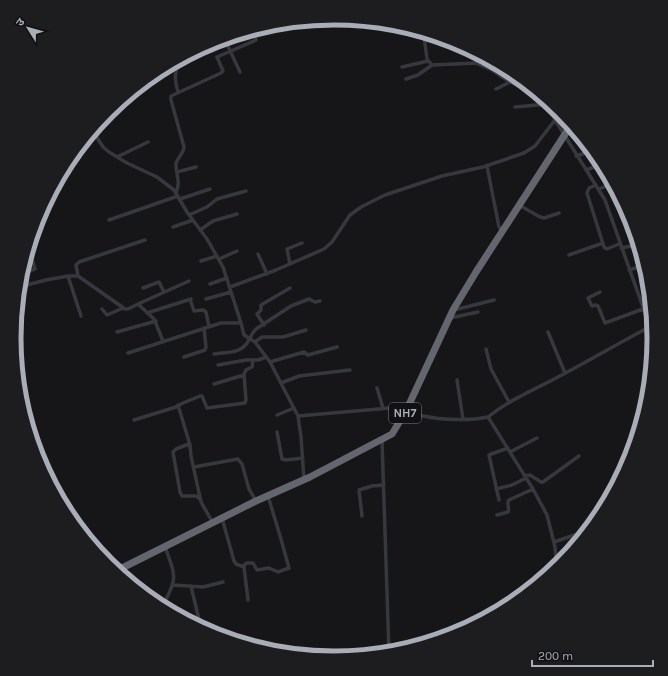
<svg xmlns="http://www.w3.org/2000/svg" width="668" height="676" font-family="Karla,'Noto Sans Devanagari',sans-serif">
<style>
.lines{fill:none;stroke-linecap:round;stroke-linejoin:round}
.street{stroke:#37383d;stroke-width:3.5}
.highway{stroke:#63666e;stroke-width:7}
.labels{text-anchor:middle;stroke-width:3;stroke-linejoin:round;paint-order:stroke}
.shield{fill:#111113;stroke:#7b7e86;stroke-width:1}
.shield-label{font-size:12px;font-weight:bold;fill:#a8adb8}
.rim{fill:none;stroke:#a8adb8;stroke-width:5}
</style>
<rect width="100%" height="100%" fill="#161618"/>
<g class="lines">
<path class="street" d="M 424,36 L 427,59 L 432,65 L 477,63
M 224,38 L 240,72
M 467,48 L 473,55 L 478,64 L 492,70 L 510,82 L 541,96
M 402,67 L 428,61
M 502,77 L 505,68
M 406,79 L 418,75 L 432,65
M 496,89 L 510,82
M 178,92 C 175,81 173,72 181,62 L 203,53
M 541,96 L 550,107 L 555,120 L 605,200 L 650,327
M 515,107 L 548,104
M 90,133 L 96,136 L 103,147 L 109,152 L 127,163 L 157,177 L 174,190 L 187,212 L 207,239 L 223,267 L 241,323
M 576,156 L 592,151
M 117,157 L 148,142
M 487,166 L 499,227 L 502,230
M 586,170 L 602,164
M 177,172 L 196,167
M 596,185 L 589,188 L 587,193 L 604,247 L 607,249 L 619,244
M 599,189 L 609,185 L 614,187
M 176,193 C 181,181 176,176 176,164 C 177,158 184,153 184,147 L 171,100 L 171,96 L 221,73 L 223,71 L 217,57 L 256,40 L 252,30
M 180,199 L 210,189
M 519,205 L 540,217 L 544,218 L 559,213
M 189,215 L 207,207 L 217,199 L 246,191
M 109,220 L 178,196
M 173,227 L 193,220
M 200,230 L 213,221 L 237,214
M 621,248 L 637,245
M 258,254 L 267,274
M 569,255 L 603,243
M 219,259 L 237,251
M 201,261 L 217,256
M 290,264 L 287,249 L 302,243
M 629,270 L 645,265
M 20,275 L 35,269 L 33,262
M 20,275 L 23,286
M 68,276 L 81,316
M 78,276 L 76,265 L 79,262 L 145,240
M 210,284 L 227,278
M 19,287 L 46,280 L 68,276 L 78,276 L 125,309 L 128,309 L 138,304 L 154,319 L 163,341
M 230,287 L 276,270 L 324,249 L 332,242 L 350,215 L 361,207 L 385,195 L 442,176 L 483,167 L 524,153 L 535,146 L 555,120
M 143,288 L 159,282 L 164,292
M 600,292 L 588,298 L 592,306 L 596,305 L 598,306 L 605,323 L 643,309
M 206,299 L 231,292
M 191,302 L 194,311 L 203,310 L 206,312 L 209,327
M 138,304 L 189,281
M 102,309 L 107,315 L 123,308
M 454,310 L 494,300
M 147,313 L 191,299
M 450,318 L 478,312
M 264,325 L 257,314 L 261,310 L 261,305 L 290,288
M 117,332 L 156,321
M 548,332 L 565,373
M 255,342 L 262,337 L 283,337 L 306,330
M 486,349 L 491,369 L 509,402
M 128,353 L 221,323 L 241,323 L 244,335 L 255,342 L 270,362 L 298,416 L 301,437 L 304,480
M 214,354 C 225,352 240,354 247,343 C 250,338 252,333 256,329 L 291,306 L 309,299 L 315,302 L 320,301
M 184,357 L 205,350 L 206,347 L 204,328
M 270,362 L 304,352 L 308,355 L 337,347
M 218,365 L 246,360 L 258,360 L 266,357
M 457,380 L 463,419
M 281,383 L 299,376 L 350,370
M 214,384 L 244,375
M 377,388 L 383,408
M 178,405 L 190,445 L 191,456 L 201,502 L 213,523
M 277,415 L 294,408
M 298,416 L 390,408 C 402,409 412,413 423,416 C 442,420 469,421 488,417 L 533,489 L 547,515 L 555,547 L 557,567
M 488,417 C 509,400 534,390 558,377 C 590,360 621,342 653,325
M 134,420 L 176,407 L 183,403 L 200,396 L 202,396 L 207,408 L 245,403 L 246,400 L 244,374 L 246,370 L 252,367 L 253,360
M 277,432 L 282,459 L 286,460 L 303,458
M 382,440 L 389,653
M 189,444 L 176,449 L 173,452 L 180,492 L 182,496 L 196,496 L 201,500
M 510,452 L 537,438
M 194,467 L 238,459 L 242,464 L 249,489 L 256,501
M 525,476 L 530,475 L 541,482 L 543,482 L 579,456
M 496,489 L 512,485 L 526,478
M 499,500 L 489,455 L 491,454 L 508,448
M 497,515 L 508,512 C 510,508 506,503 509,500 L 533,489
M 362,516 L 359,490 L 372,486 L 384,485
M 600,516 L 598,511 L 601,508
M 222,518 L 234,561 L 236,564 L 244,567 L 248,600
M 554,542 L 589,530
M 243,566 L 247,563 L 253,563 L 257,570 L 269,568 L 278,572 L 289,568 L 281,539 L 268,496
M 173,585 L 203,587 L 223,582
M 191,586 L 201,628
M 162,607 C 178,578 176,577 165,547"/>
<path class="highway" d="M 116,571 L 256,501 L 310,477 L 392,434 L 406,411 L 453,310 L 476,272 L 571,125"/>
</g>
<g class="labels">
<rect class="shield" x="389" y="403" width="32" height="20" rx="3"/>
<g class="shield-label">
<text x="405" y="417">NH7</text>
</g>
</g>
<path d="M0 0H668V676H0ZM21 338a313 313 0 1 1 626 0a313 313 0 1 1-626 0Z" fill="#1d1d20" fill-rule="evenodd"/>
<path class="rim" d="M21 338a313 313 0 1 1 626 0a313 313 0 1 1-626 0Z"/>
<g transform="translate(28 28) rotate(307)" stroke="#111113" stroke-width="3" paint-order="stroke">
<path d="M0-3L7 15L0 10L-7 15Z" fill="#a8adb8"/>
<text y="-6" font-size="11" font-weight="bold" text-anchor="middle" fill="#a8adb8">उ</text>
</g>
<path d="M532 660v6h121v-6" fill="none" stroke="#a8adb8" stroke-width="2"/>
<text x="538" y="660" font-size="12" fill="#a8adb8" stroke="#111113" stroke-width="3" paint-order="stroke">200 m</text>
</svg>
